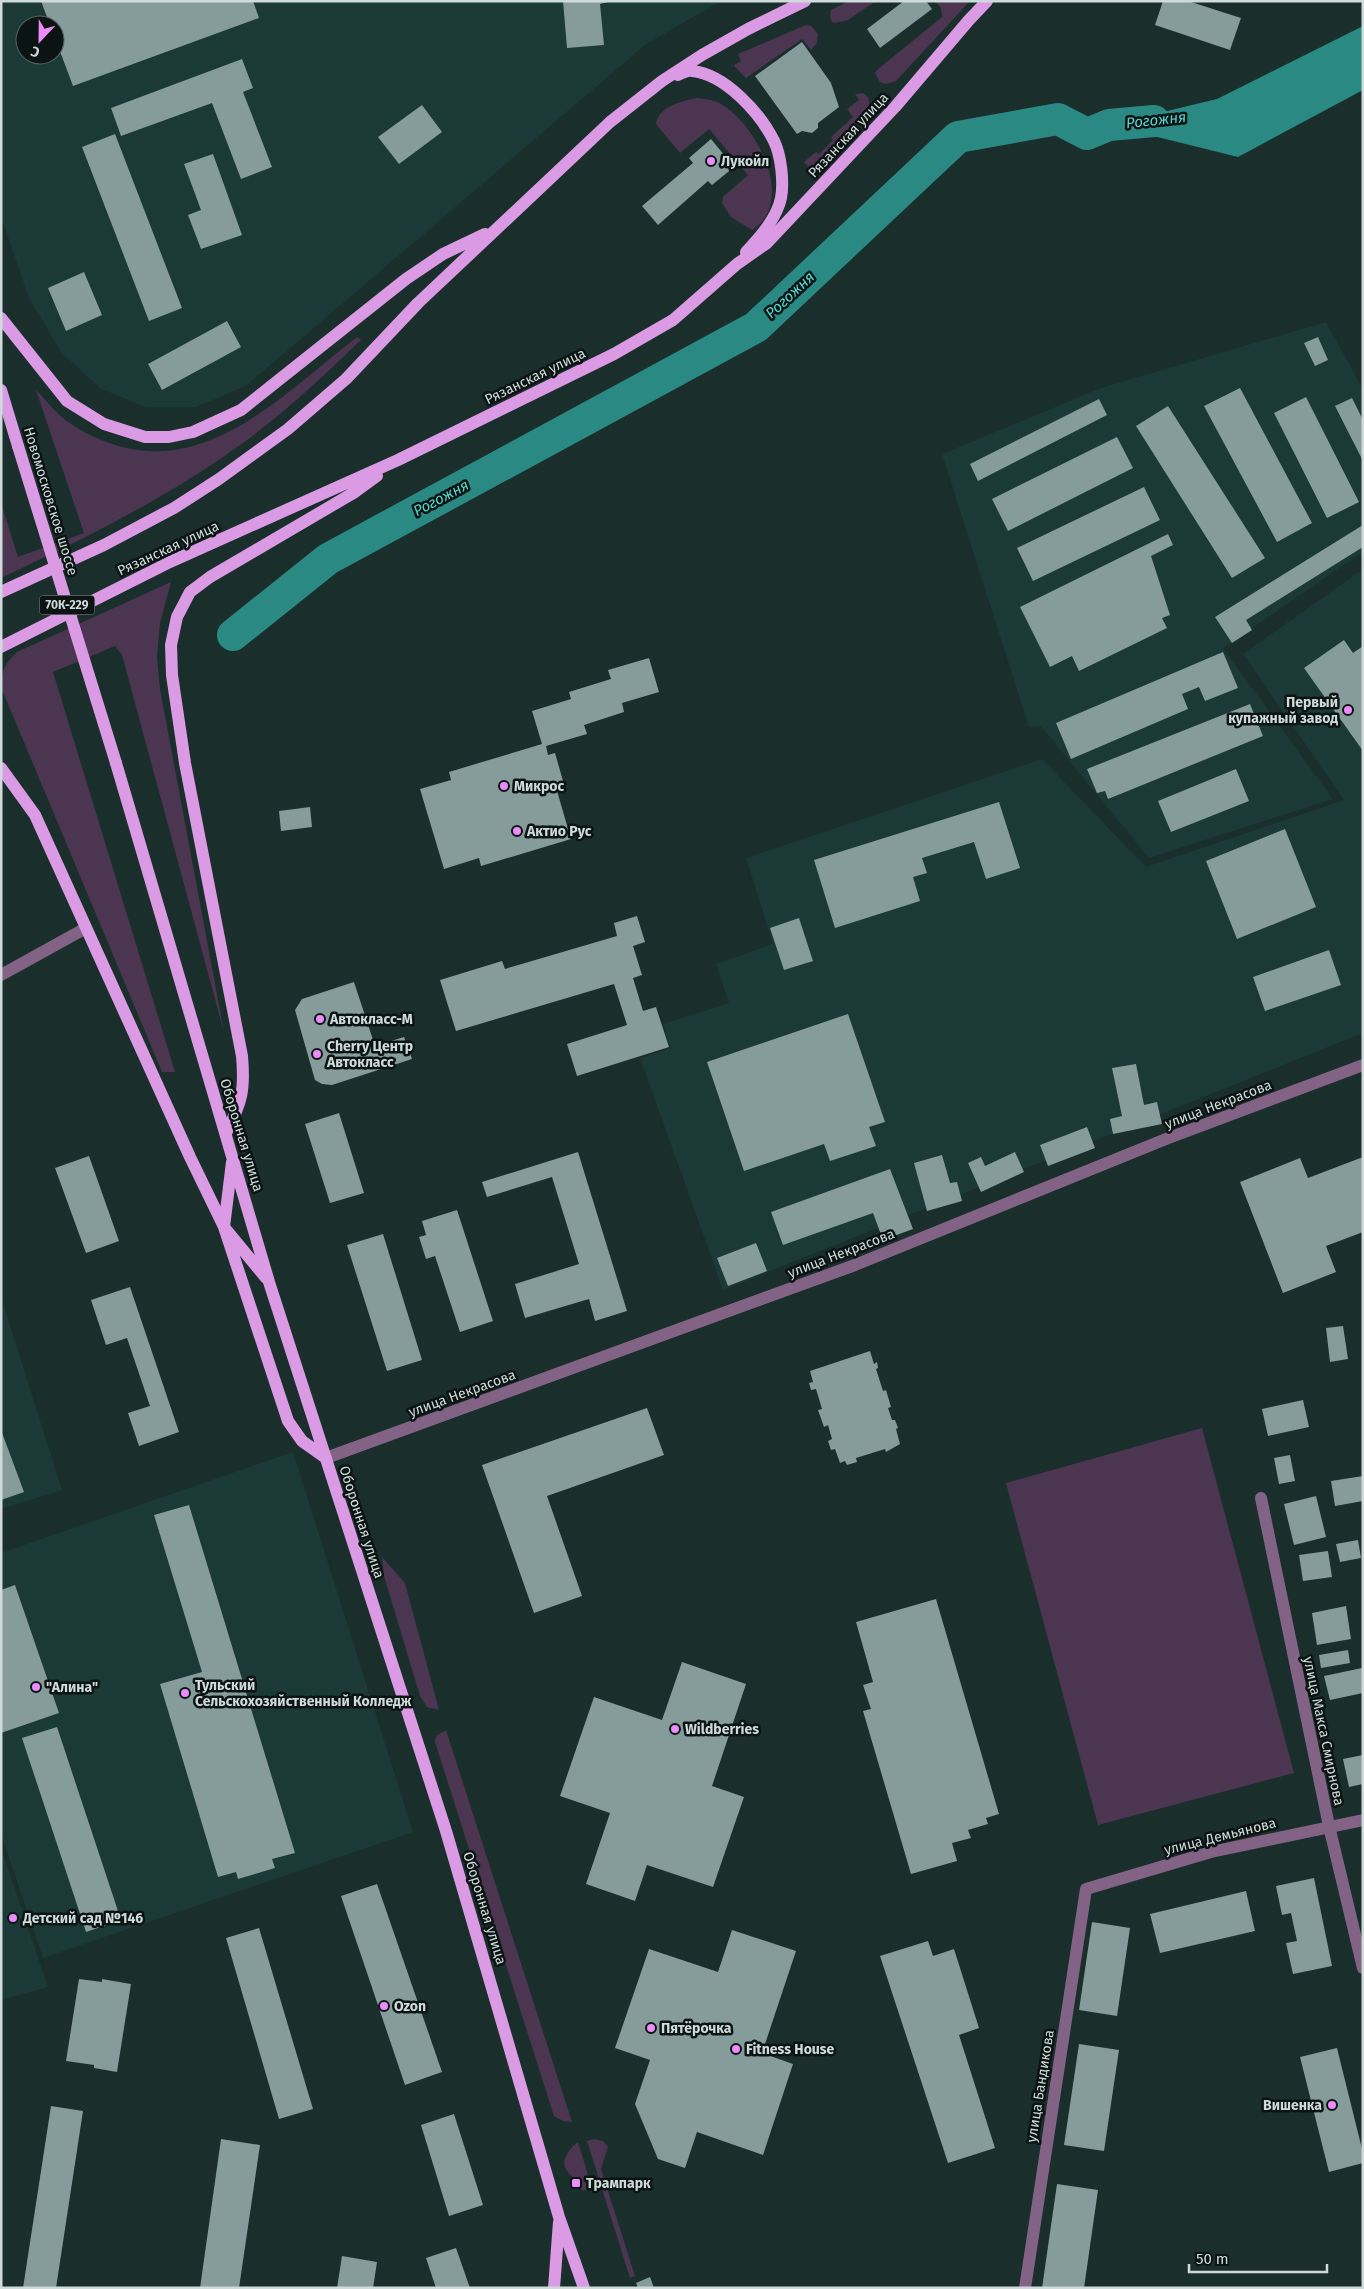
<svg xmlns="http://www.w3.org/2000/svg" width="1364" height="2289" font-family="'Fira Sans',sans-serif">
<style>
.built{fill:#1b3936;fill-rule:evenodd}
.green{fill:#4c3550}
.water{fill:#2a8983}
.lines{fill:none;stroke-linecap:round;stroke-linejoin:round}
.river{stroke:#2a8983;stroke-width:32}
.building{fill:#859c9a}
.minor{stroke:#826386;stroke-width:12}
.major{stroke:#db9ae4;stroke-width:12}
.major-bridge{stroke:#db9ae4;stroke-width:12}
.poi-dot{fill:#ec8cfa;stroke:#0b1413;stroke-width:2}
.labels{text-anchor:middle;stroke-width:5;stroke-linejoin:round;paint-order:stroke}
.shield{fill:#0b1413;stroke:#949f9e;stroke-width:1}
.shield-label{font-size:12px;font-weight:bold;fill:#cfdbda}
.street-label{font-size:14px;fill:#cfdbda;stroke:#0b1413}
.poi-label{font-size:14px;font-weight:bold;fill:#cfdbda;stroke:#0b1413;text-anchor:start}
.water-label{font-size:15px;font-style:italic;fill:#52d8d0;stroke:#0b1413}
</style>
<rect width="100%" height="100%" fill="#1a2e2c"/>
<path class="built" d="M 1,1 L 721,1 L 645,45 L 246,386 L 196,407 L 146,407 L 101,389 L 61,352 L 29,298 L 1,217 ZM 25,25 L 55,25 L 55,55 L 25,55 Z
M 1326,322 L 1363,389 L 1363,552 L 1223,648 L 1333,799 L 1149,858 L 1041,726 L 1029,727 L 942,454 L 1101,388 Z
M 1363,569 L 1363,1033 L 723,1290 L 640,1058 L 671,1048 L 663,1024 L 729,1003 L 716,964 L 773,944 L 746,858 L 1042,759 L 1146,867 L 1344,800 L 1243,654 Z
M 1,1297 L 62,1490 L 1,1509 Z
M 293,1452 L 413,1832 L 43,1958 L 1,1834 L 1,1553 Z
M 1,1848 L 48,1987 L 1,2000 Z"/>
<path class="green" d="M 849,1 L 876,1 L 848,20 L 835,23 L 832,22 L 830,17 L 831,10 Z
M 935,1 L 970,1 L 896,81 L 886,84 L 880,82 L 875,73 L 878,69 L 942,17 L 941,8 Z
M 806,25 L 811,26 L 818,34 L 817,43 L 811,50 L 802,39 L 746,78 L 735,67 L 734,65 L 741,61 L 738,54 Z
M 863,93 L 868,97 L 869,103 L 866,118 L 813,172 L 804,162 L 816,152 L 819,154 L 833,140 L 831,137 L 853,117 L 847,109 L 859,100 L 855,94 Z
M 697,98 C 704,99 712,99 719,103 C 755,121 798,202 752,230 L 731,217 L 722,203 L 723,197 L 748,175 L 709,129 L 680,153 L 656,124 C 658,107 682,101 697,98 Z
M 357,337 L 361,340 C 324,375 288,410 247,440 C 171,496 86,538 1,578 L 1,503 L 18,557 L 84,533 L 36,390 C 47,401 58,416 71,424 C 187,498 270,405 357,337 Z
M 171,582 L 160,623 L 157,657 L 160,689 L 224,1032 L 122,655 L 115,646 L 53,672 L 175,1072 L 162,1072 L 3,692 C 1,672 2,667 17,652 Z
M 1202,1428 L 1294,1773 L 1098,1825 L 1006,1483 Z
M 382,1557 L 405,1583 L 439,1710 L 427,1707 L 420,1696 L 384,1576 Z
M 446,1730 L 572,2122 L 563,2121 L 554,2116 L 435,1742 L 436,1736 Z
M 594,2139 L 603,2141 L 608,2147 L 601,2169 L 635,2276 L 630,2278 L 587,2141 Z
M 578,2142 L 592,2188 L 582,2191 C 577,2176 571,2179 566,2169 C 560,2160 571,2147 578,2142 Z"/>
<path class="water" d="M 1363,26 L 1363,90 L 1238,157 L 1109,125 L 1217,99 Z"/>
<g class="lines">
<path class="river" d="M 233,635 L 328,559 L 756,327 L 958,137 L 1058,119 L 1087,134 L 1109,125 L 1154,121"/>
</g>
<path class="building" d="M 41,1 L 253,1 L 259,18 L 73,86 L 55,38 L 55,25 L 50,25 Z
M 563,1 L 612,1 L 600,4 L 604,45 L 567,48 Z
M 904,1 L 926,1 L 932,9 L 880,48 L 867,29 Z
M 1163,1 L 1188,1 L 1241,18 L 1230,50 L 1155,25 Z
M 802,42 L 831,83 L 839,107 L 818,123 L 818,128 L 812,133 L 802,131 L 797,134 L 755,76 Z
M 242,59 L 253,88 L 243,92 L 272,167 L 241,179 L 212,103 L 121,136 L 111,108 Z
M 422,105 L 442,132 L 399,164 L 378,137 Z
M 115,134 L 182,308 L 149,321 L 82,147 Z
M 711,139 L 734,167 L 712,185 L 708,181 L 658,225 L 642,206 L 693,163 L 689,158 Z
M 213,154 L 242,235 L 201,249 L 188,215 L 201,210 L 184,164 Z
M 84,272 L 102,315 L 66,331 L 48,288 Z
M 227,321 L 241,347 L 162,390 L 148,364 Z
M 1318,337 L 1328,360 L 1315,366 L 1304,343 Z
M 1240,388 L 1312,523 L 1277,542 L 1204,406 Z
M 1306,397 L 1359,502 L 1327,518 L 1274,413 Z
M 1352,398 L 1363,420 L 1363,461 L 1335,406 Z
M 1099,399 L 1107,415 L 978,481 L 970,464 Z
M 1168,406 L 1265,558 L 1232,578 L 1136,426 Z
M 1117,437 L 1133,468 L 1008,531 L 992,499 Z
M 1144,487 L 1160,520 L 1033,581 L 1017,548 Z
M 1363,525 L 1363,547 L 1246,620 L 1252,630 L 1232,643 L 1215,617 Z
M 1168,534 L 1173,545 L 1151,556 L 1170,615 L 1162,618 L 1167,628 L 1079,671 L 1072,656 L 1050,667 L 1020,607 Z
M 1344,640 L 1353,653 L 1363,646 L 1363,751 L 1304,668 Z
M 1223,652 L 1238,688 L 1205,701 L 1199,687 L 1182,694 L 1188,709 L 1071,759 L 1056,723 Z
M 649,658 L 659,692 L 622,703 L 624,712 L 584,725 L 587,734 L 546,746 L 548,755 L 555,753 L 563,781 L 555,784 L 571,839 L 481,866 L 479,858 L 444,869 L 420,789 L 451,780 L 449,772 L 542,744 L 532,711 L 571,699 L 569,692 L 611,679 L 608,670 Z
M 1250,704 L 1263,736 L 1108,799 L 1105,791 L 1097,793 L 1087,769 Z
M 1236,769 L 1249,801 L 1171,832 L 1158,801 Z
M 999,802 L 1020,868 L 986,879 L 974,842 L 922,858 L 927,873 L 913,877 L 920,901 L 835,928 L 814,860 Z
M 310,807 L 312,827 L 281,831 L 279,811 Z
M 1285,829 L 1316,907 L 1237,939 L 1206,861 Z
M 637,916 L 645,942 L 633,946 L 642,975 L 633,978 L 643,1011 L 656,1007 L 669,1047 L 577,1076 L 567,1044 L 627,1025 L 614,984 L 456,1031 L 440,980 L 502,961 L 505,969 L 617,936 L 614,923 Z
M 799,918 L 813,961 L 784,970 L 770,928 Z
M 1329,950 L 1341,985 L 1265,1011 L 1253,977 Z
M 354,982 L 375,1046 L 404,1037 L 412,1059 L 332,1085 L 322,1084 L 315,1080 L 295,1010 L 302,999 Z
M 848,1014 L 885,1122 L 869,1127 L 876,1146 L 830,1161 L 824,1144 L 744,1171 L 707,1062 Z
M 1136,1064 L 1144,1105 L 1157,1102 L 1162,1124 L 1113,1134 L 1110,1119 L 1122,1116 L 1112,1068 Z
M 339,1113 L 364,1193 L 330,1203 L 305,1124 Z
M 1087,1127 L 1095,1148 L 1048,1166 L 1040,1145 Z
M 578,1152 L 627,1311 L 595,1321 L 589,1299 L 525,1318 L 515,1284 L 579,1264 L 552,1177 L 487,1197 L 482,1182 Z
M 1015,1152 L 1024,1172 L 981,1192 L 968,1163 L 981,1157 L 985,1166 Z
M 942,1155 L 950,1183 L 957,1182 L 962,1201 L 927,1211 L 914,1163 Z
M 89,1156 L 119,1241 L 86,1253 L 55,1168 Z
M 1363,1157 L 1363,1232 L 1326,1246 L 1336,1272 L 1283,1293 L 1240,1182 L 1300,1158 L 1308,1178 Z
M 890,1169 L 913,1229 L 883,1240 L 873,1213 L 783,1245 L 771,1212 Z
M 457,1210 L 493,1321 L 460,1332 L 435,1256 L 426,1259 L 419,1237 L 426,1235 L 422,1221 Z
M 383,1234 L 422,1360 L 387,1371 L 347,1245 Z
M 756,1243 L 767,1271 L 728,1286 L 717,1258 Z
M 130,1287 L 179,1432 L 139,1446 L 128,1413 L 150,1406 L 127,1338 L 106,1345 L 91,1300 Z
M 1343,1326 L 1348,1359 L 1330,1362 L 1326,1328 Z
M 870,1351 L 874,1364 L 877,1362 L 878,1368 L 876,1369 L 883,1391 L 886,1390 L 891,1407 L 888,1408 L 892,1420 L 895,1420 L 898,1428 L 896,1429 L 900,1444 L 886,1452 L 885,1449 L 856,1458 L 857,1462 L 847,1465 L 845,1461 L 840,1463 L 835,1449 L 831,1450 L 828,1441 L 832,1439 L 828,1425 L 824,1427 L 818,1410 L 822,1409 L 816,1389 L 811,1390 L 809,1383 L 813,1382 L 810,1371 Z
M 1303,1400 L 1309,1427 L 1268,1436 L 1262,1409 Z
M 647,1408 L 664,1455 L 547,1496 L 582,1596 L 534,1613 L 482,1465 Z
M 1,1430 L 24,1492 L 1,1500 Z
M 1290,1455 L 1295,1481 L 1279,1484 L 1274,1458 Z
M 1363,1476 L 1363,1501 L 1335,1506 L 1331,1481 Z
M 1316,1496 L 1326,1537 L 1294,1545 L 1284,1504 Z
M 189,1505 L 295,1853 L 272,1859 L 275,1868 L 238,1879 L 236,1872 L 218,1877 L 160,1684 L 202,1672 L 154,1515 Z
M 1358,1540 L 1361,1558 L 1340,1562 L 1336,1544 Z
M 1328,1551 L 1332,1577 L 1303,1581 L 1299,1555 Z
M 15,1585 L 59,1713 L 1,1733 L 1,1590 Z
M 936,1599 L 999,1814 L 986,1818 L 988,1824 L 968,1830 L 971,1838 L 952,1843 L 957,1861 L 911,1874 L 863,1711 L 871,1709 L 863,1685 L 873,1682 L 856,1622 Z
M 1346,1606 L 1351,1639 L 1317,1645 L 1312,1613 Z
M 1348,1650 L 1350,1663 L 1321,1668 L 1319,1655 Z
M 682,1662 L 746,1684 L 712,1786 L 744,1797 L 713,1887 L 647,1865 L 635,1901 L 586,1884 L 610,1813 L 560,1796 L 594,1697 L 662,1720 Z
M 1362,1668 L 1363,1693 L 1330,1700 L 1324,1676 Z
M 57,1727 L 121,1920 L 86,1932 L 22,1738 Z
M 1363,1755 L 1363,1784 L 1349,1787 L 1343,1759 Z
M 1314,1878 L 1332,1966 L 1293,1974 L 1286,1943 L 1297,1941 L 1291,1913 L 1282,1915 L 1276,1886 Z
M 377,1884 L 442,2072 L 405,2085 L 341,1896 Z
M 1246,1891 L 1255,1931 L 1160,1953 L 1150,1914 Z
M 1092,1922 L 1130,1928 L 1117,2016 L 1079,2010 Z
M 259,1928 L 313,2109 L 279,2119 L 226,1938 Z
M 732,1930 L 796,1951 L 762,2053 L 793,2064 L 763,2155 L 697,2132 L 685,2168 L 658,2159 L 635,2104 L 650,2060 L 615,2048 L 649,1949 L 718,1972 Z
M 928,1941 L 933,1956 L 954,1949 L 979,2028 L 959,2035 L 995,2148 L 948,2163 L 880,1956 Z
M 79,1979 L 102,1982 L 102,1979 L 131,1984 L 117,2072 L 94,2068 L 94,2065 L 66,2061 Z
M 1079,2044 L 1119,2050 L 1104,2151 L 1064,2145 Z
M 1337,2048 L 1363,2153 L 1363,2163 L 1329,2172 L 1300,2057 Z
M 51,2106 L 83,2111 L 56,2288 L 23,2288 Z
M 454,2114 L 483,2205 L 449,2216 L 421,2125 Z
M 221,2139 L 260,2145 L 239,2288 L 200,2288 Z
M 1057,2184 L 1098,2190 L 1084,2288 L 1042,2288 Z
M 456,2248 L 470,2288 L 436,2288 L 426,2258 Z
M 342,2256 L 377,2262 L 373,2288 L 337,2288 Z
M 650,2277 L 654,2288 L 638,2288 L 636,2283 Z"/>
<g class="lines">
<path class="minor" d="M 1,975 L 86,928
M 326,1458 L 855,1265 L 1166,1139 L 1363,1065
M 1261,1498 L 1329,1826 L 1363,1968
M 1025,2288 L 1086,1889 L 1211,1852 L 1363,1820"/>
<path class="major" d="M 678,75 C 682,73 688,70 692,71 C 725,74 760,113 774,141 C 781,155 784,182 781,198 C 777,218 760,237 746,252
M 1,318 L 67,401 L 104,424 L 145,437 L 169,437 L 193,432 L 241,410 L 406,279 L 443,254 L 485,234
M 1,390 L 18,446
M 1,592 L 104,545 L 174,508 L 219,479 L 288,429 L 346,379 L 418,303 L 610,122 L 662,81 L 702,55 L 748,29 L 805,1
M 1,647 L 170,562 L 398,460 L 614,354 L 673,320 L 737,264 L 767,243 L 895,107 L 969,20 L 987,1
M 116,763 L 269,1282 L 446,1831 L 559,2217 L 584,2288
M 1,768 L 35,815 L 190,1157 L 224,1227 L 288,1421 L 302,1441 L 326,1458
M 226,1133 C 242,1102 245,1090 242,1056 L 185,763 L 172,675 L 171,645 L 177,617 L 190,592 L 210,577 L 355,492 L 377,476
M 232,1162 L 224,1227 L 266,1278
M 554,2288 L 559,2222"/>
<path class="major-bridge" d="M 18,446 L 116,763"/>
</g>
<g class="poi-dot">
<circle cx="711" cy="161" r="5"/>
<circle cx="1348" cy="710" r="5"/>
<circle cx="504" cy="786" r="5"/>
<circle cx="517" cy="831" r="5"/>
<circle cx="320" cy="1019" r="5"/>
<circle cx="317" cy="1054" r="5"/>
<circle cx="36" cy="1687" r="5"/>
<circle cx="185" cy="1693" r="5"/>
<circle cx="675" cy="1729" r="5"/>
<circle cx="13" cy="1918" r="5"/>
<circle cx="384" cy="2006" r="5"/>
<circle cx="651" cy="2028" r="5"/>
<circle cx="736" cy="2049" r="5"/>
<circle cx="1332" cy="2105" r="5"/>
<rect x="571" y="2178" width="10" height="10" rx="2.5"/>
</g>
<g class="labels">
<rect class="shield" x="39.5" y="595.5" width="55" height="19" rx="4"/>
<g class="shield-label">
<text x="67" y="609">70К-229</text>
</g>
<g class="street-label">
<text transform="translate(848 135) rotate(-47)" y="5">Рязанская улица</text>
<text transform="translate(535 376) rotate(-26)" y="5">Рязанская улица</text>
<text transform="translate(51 501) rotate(73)" y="5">Новомосковское шоссе</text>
<text transform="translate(168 548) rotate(-25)" y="5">Рязанская улица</text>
<text transform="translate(1218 1104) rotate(-21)" y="5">улица Некрасова</text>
<text transform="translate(242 1135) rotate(73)" y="5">Оборонная улица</text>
<text transform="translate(841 1253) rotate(-21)" y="5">улица Некрасова</text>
<text transform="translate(462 1393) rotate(-20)" y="5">улица Некрасова</text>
<text transform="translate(362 1522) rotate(72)" y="5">Оборонная улица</text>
<text transform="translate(1324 1731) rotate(78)" y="5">улица Макса Смирнова</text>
<text transform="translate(1220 1836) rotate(-14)" y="5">улица Демьянова</text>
<text transform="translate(485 1908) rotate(73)" y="5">Оборонная улица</text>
<text transform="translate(1040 2086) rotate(-81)" y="5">улица Бандикова</text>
</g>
<g class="poi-label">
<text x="721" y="166">Лукойл</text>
<text x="1338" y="707" text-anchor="end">Первый<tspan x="1338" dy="16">купажный завод</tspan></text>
<text x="514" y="791">Микрос</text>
<text x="527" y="836">Актио Рус</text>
<text x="330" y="1024">Автокласс-М</text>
<text x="327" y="1051">Cherry Центр<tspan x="327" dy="16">Автокласс</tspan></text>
<text x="195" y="1690">Тульский<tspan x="195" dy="16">Сельскохозяйственный Колледж</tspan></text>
<text x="46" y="1692">"Алина"</text>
<text x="685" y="1734">Wildberries</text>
<text x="23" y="1923">Детский сад №146</text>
<text x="394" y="2011">Ozon</text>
<text x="661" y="2033">Пятёрочка</text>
<text x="746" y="2054">Fitness House</text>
<text x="1322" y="2110" text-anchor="end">Вишенка</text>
<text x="586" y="2188">Трампарк</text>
</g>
<g class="water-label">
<text transform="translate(1156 120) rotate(-6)" y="5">Рогожня</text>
<text transform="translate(790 295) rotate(-43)" y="5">Рогожня</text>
<text transform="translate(441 498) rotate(-28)" y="5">Рогожня</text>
</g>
</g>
<rect width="1364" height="2289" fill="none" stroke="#cfdbda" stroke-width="5"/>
<g transform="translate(40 40) rotate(202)"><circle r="24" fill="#0b1413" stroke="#596463"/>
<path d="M0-4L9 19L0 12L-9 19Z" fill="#ec8cfa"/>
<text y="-8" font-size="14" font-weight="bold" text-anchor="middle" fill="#cfdbda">С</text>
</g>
<path d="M1189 2264v8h138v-8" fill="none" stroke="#cfdbda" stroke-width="2.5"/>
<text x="1196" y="2264" font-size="15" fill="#cfdbda" stroke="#0b1413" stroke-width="4" paint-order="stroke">50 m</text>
</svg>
